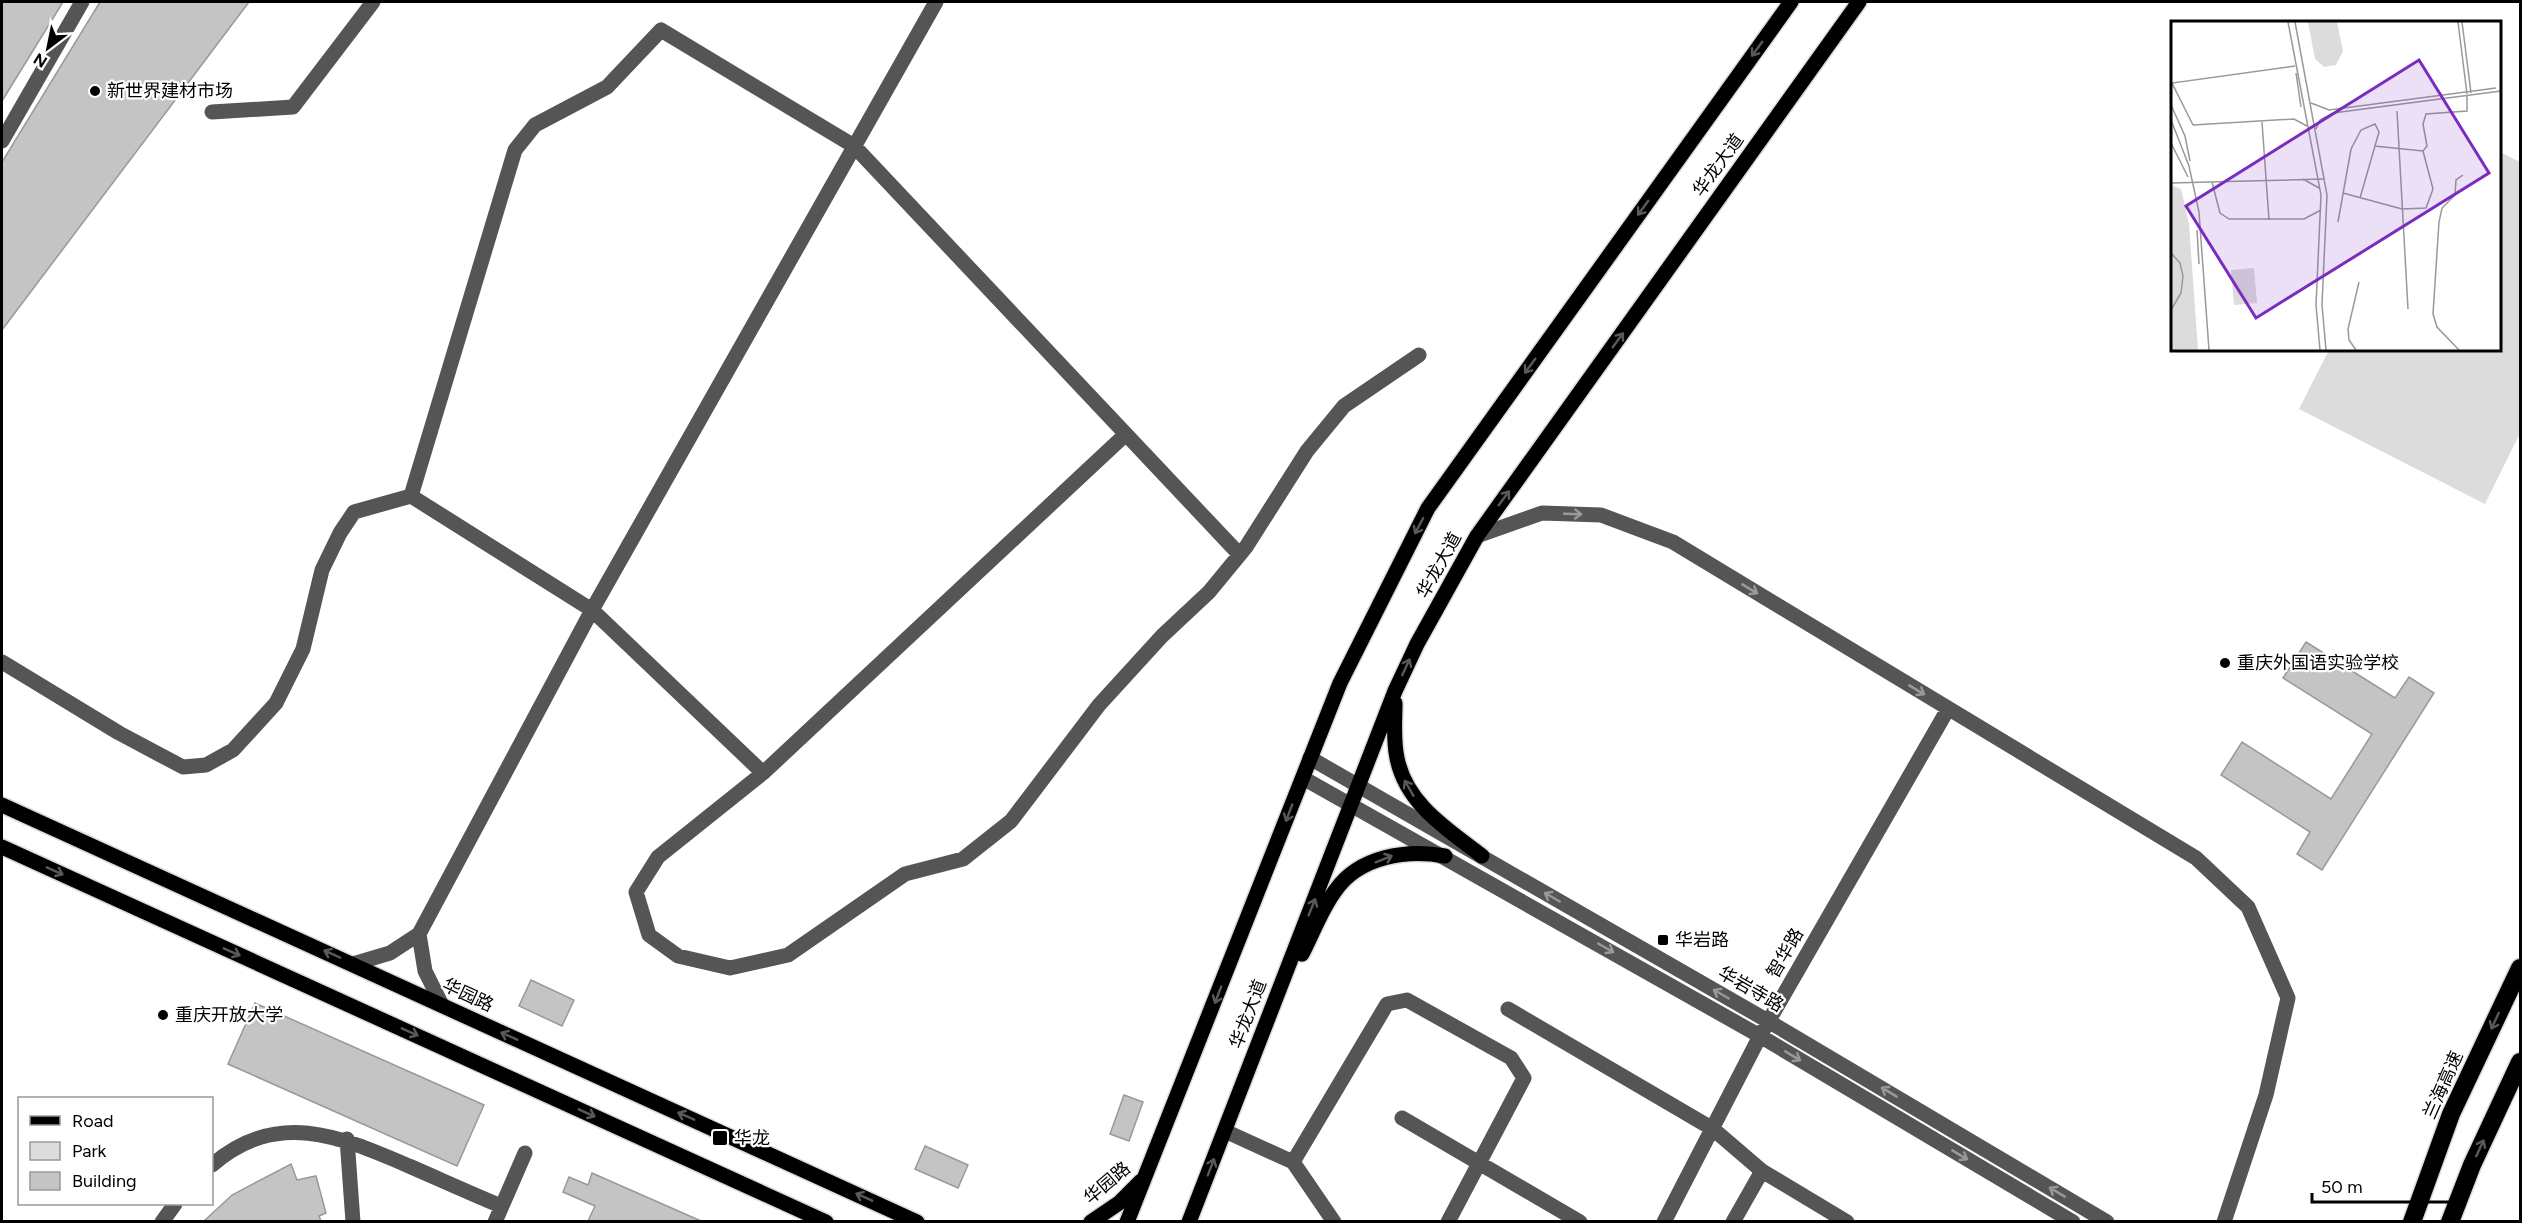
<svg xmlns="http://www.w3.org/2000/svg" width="2522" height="1223" font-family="Figtree,'Noto Sans SC',sans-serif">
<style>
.green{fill:#dcdcdc}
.building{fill:#c4c4c4;stroke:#999;stroke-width:1.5}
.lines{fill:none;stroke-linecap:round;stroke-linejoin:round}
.major-casing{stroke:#dbdbdb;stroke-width:18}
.highway-casing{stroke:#dbdbdb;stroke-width:21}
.minor{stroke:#555;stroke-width:15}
.major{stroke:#000;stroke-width:15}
.highway{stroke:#000;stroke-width:18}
.oneway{stroke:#595959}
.oneway2{stroke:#999}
.poi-dot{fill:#000;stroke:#fff;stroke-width:2}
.labels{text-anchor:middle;stroke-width:4.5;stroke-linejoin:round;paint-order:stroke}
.poi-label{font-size:18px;fill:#000;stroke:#fff;text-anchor:start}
.street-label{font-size:18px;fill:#000;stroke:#fff}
.inset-road{fill:none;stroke:#999;stroke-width:1.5}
.view{fill:#7b2cbf;fill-opacity:0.15;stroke:#7b2cbf;stroke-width:3}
.inset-edge{fill:none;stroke:#000;stroke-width:3}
</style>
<rect width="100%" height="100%" fill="#fff"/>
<path class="green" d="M 2500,152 L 2520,162 L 2520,433 L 2485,504 L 2299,409 L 2329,350 L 2500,350 Z"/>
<path class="building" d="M 2,2 L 63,2 L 2,101 Z
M 100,2 L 249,2 L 2,330 L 2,162 Z
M 2306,642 L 2395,698 L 2409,677 L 2434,693 L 2322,870 L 2297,854 L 2310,832 L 2221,775 L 2242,742 L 2331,799 L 2372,734 L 2283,678 Z
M 531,980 L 574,1000 L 562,1026 L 519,1006 Z
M 255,1003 L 484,1105 L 457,1166 L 228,1064 Z
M 1124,1095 L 1143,1102 L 1129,1141 L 1110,1134 Z
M 925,1146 L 968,1165 L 958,1188 L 915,1169 Z
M 291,1164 L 297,1180 L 316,1176 L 326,1213 L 319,1216 L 321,1221 L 204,1221 L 232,1195 Z
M 592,1173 L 701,1221 L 588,1221 L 595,1206 L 563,1192 L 569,1177 L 588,1185 Z"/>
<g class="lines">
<g class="major-casing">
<path id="major" d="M 1395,703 C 1395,721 1393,740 1397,758 C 1406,804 1447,829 1482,856
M 2,805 L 917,1222
M 2,847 L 826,1222
M 1302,954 C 1313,933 1321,910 1335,891 C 1359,856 1407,849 1445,856
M 1091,1222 L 1119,1203 L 1141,1181
M 1127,1222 L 1340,683 L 1428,508 L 1791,2
M 1189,1222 L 1395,691 L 1417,644 L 1477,536 L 1859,2"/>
</g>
<g class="highway-casing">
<path id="highway" d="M 2412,1222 L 2451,1114 L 2520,968
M 2450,1222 L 2472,1165 L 2520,1062"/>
</g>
<path class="minor" d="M 212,112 L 293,107 L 373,2
M 2,141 L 82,2
M 1126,434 L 763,773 L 658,857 L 636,892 L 649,935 L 678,956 L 730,968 L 788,955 L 905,874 L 963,859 L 1011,821 L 1099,705 L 1162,636 L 1209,592 L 1246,547 L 1307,451 L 1344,406 L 1419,355
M 411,496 L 515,150 L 535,125 L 607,87 L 661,30 L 854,146 L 1239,554
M 1477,536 L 1542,513 L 1601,515 L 1673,542 L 2196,858 L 2248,907 L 2288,998 L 2266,1095 L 2224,1222
M 2,662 L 119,733 L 183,767 L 206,765 L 233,750 L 276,703 L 303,649 L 322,570 L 340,533 L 354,512 L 411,496 L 592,610 L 763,773
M 1310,758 L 1768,1021 L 2107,1222
M 1303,778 L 1760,1036 L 2073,1222
M 419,934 L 592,610 L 936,2
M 353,964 L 390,953 L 419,934 L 425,971 L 442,1005
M 1508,1009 L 1713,1129 L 1762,1171 L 1847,1222
M 1402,1118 L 1580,1222
M 1225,1131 L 1293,1162 L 1334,1222
M 347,1139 L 353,1222
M 1293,1162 L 1387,1004 L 1407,1000 L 1511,1058 L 1524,1078 L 1448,1222
M 212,1165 C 277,1109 339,1136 409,1166 C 439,1179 470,1193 501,1206
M 162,1222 L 175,1204
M 495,1222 L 525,1153
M 1664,1222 L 1760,1036 L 1948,709
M 1733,1222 L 1762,1171"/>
<use href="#major" class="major"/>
<use href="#highway" class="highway"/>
</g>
<defs><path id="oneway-shaft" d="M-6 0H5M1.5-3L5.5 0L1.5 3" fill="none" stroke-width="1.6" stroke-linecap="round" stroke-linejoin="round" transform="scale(1.5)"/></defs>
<g class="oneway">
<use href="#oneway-shaft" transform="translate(1757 49) rotate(126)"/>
<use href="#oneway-shaft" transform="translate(1643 208) rotate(126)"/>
<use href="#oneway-shaft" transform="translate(1618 340) rotate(-54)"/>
<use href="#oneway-shaft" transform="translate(1530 366) rotate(126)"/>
<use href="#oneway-shaft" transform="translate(1504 498) rotate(-54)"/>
<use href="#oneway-shaft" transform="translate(1419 526) rotate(118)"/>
<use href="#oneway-shaft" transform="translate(1406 667) rotate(-65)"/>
<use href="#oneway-shaft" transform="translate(1409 788) rotate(-120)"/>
<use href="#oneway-shaft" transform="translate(1289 813) rotate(111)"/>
<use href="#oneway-shaft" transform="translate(1384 859) rotate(-22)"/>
<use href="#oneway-shaft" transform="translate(55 871) rotate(24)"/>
<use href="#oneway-shaft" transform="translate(1312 907) rotate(-68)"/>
<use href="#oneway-shaft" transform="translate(232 952) rotate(24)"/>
<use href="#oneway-shaft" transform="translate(332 954) rotate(-156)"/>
<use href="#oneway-shaft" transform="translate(1218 995) rotate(111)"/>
<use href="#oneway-shaft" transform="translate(2495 1021) rotate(115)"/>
<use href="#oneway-shaft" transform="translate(410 1032) rotate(24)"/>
<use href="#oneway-shaft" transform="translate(509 1036) rotate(-156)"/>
<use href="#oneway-shaft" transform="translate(587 1113) rotate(24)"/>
<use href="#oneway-shaft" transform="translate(686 1116) rotate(-156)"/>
<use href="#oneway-shaft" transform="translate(2480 1148) rotate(-65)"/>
<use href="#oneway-shaft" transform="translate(1211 1167) rotate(-69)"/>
<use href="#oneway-shaft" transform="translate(864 1197) rotate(-156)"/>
</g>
<g class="oneway2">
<use href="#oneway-shaft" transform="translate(1573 514) rotate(2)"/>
<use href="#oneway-shaft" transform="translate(1750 589) rotate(31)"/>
<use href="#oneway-shaft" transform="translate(1917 690) rotate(31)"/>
<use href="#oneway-shaft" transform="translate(1552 897) rotate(-150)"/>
<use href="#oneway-shaft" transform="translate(1606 948) rotate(30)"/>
<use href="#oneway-shaft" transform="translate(1721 994) rotate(-150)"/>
<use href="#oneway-shaft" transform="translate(1793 1056) rotate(31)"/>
<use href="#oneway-shaft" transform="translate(1889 1092) rotate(-149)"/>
<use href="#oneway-shaft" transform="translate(1960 1155) rotate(31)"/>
<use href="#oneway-shaft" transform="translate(2057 1192) rotate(-149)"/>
</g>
<g class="poi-dot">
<circle cx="95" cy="91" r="6"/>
<circle cx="2225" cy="663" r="6"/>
<rect x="1657" y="934" width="12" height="12" rx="3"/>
<circle cx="163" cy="1015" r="6"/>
<rect x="712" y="1130" width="16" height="16" rx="3"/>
</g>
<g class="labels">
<g class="poi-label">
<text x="107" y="97">新世界建材市场</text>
<text x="2237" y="669">重庆外国语实验学校</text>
<text x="1675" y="946">华岩路</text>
<text x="175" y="1021">重庆开放大学</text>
<text x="734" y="1144">华龙</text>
</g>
<g class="street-label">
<text transform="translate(1718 165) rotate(-54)" y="6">华龙大道</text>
<text transform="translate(1439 565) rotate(-61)" y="6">华龙大道</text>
<text transform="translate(1785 953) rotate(-60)" y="6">智华路</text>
<text transform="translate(1751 989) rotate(30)" y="6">华岩寺路</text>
<text transform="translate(468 995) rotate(25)" y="6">华园路</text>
<text transform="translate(1248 1014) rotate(-69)" y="6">华龙大道</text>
<text transform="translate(2443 1085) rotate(-66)" y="6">兰海高速</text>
<text transform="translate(1107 1183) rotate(-40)" y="6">华园路</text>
</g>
</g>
<g transform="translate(2171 21)">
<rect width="330" height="330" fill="#fff"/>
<path d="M 137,1 L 166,1 L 172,30 L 165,44 L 153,46 L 144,38 ZM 0,164 L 10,168 L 18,203 L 27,329 L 0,329 ZM 83,247 L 86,282 L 63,284 L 60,249 Z" fill="#dcdcdc"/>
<path class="inset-road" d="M 117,1 L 150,174 L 145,284 L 149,329M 124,1 L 156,174 L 151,284 L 155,329M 287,1 L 296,73M 291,1 L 300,72M 125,52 L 130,86M 140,82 L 158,89 L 325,67M 0,84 L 14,115 L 19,140M 226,90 L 237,288M 0,99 L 18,145 L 28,191 L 38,329M 91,101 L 98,199M 22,104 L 1,62 L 124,45M 22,104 L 123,98 L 136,105M 145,108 L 149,99 L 162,92 L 330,70M 0,122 L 17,156M 203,125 L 252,130 L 256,125 L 252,103 L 255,93 L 296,90 L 296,74M 132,158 L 148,167M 41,161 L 49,192 L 58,198 L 133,198 L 150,189M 0,162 L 154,158M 172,172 L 231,188 L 255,187 L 262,168 L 252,130M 167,201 L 180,128 L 190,109 L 204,103 L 208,111 L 189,177M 26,209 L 28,243M 0,232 L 9,242 L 12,255 L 10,272 L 0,289M 185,329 L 178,319 L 177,308 L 188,261M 288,329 L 266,306 L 262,293 L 268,201 L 271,187 L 284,174 L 285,159 L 292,154"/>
<path class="view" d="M 248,39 L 318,152 L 85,297 L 15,185 Z"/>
<rect width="330" height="330" class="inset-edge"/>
</g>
<rect width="2522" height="1223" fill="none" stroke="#000000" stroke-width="6"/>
<rect x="18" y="1097" width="195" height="108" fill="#ffffff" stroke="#999999" stroke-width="1.5"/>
<rect x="30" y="1116" width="30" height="9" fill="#000000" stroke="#999999" stroke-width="1.5"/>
<text x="72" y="1127" font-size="18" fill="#000000">Road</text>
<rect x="30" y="1142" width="30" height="18" fill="#dcdcdc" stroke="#999999" stroke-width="1.5"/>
<text x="72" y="1157" font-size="18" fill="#000000">Park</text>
<rect x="30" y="1172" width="30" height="18" fill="#c4c4c4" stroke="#999999" stroke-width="1.5"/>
<text x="72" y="1187" font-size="18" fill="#000000">Building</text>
<g transform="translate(48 48) rotate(212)" stroke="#ffffff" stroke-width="4.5" paint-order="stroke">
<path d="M0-4.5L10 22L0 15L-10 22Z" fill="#000000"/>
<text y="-9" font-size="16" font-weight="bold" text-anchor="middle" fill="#000000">N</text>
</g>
<path d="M2312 1193v9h152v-9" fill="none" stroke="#000000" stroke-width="3"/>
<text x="2321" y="1193" font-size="18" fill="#000000" stroke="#ffffff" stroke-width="4.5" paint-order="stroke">50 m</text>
</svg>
